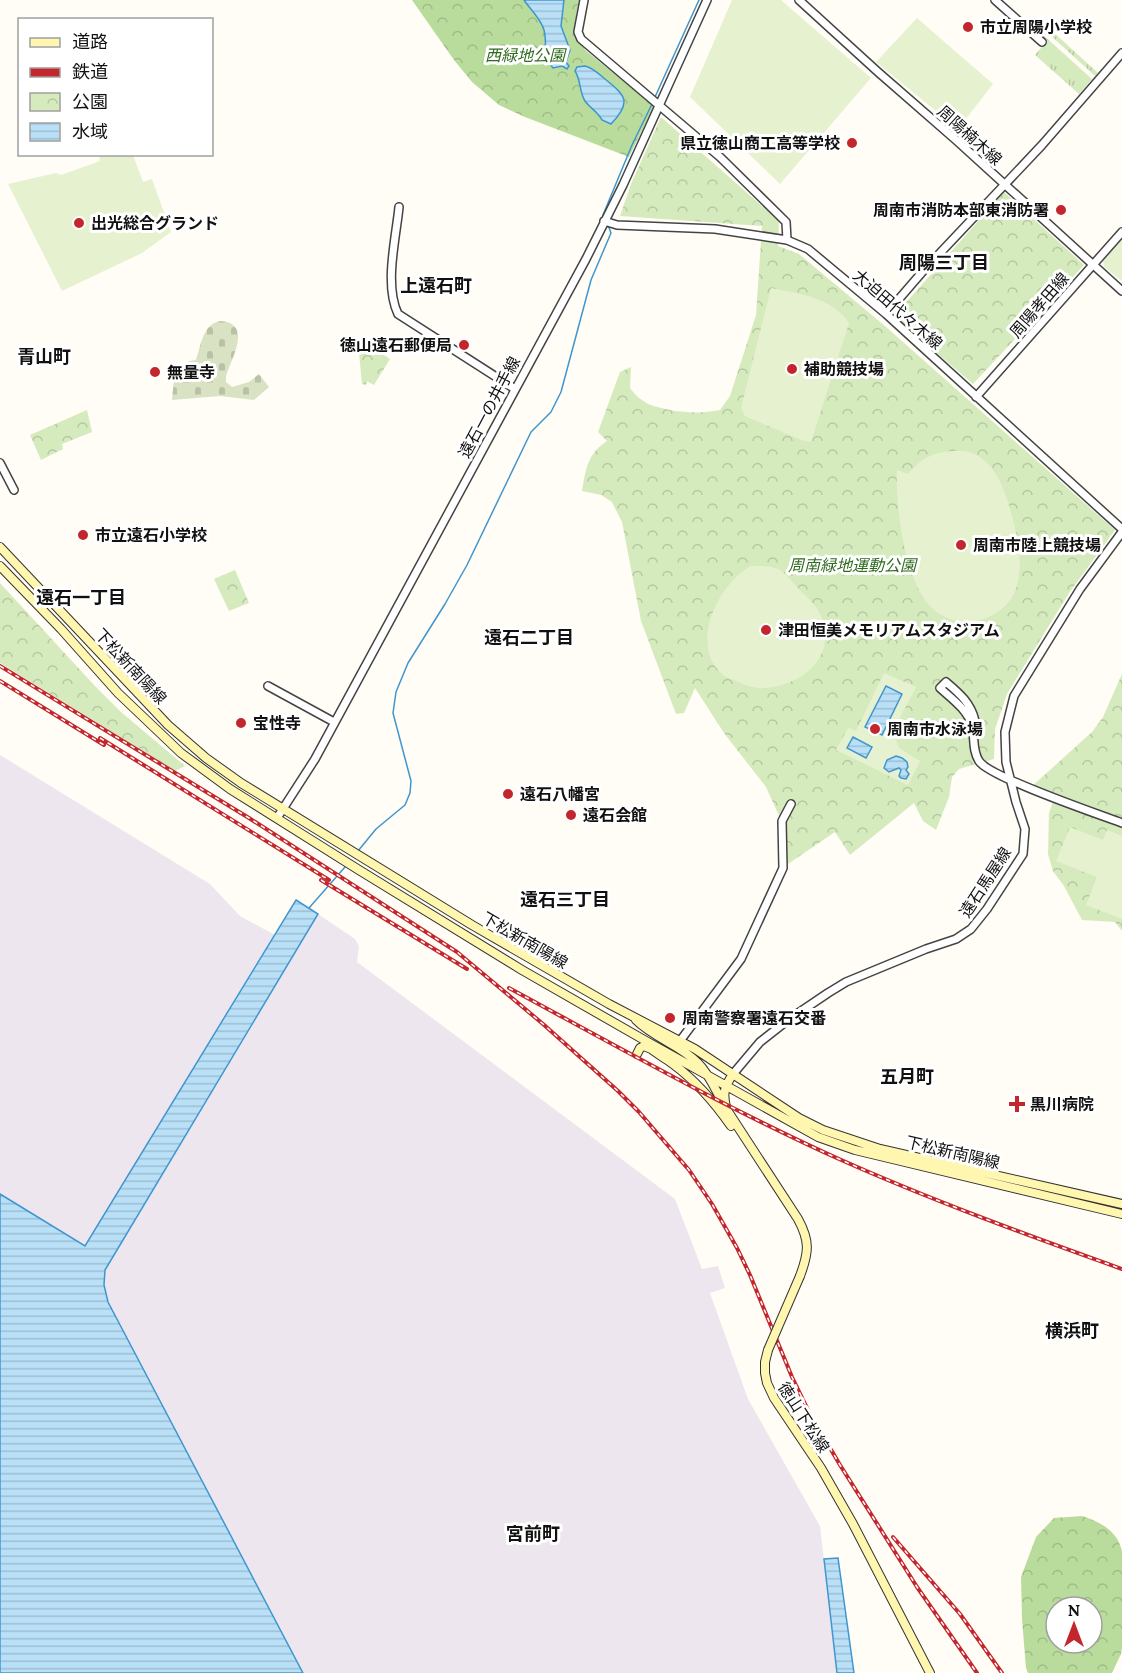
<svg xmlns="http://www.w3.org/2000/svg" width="1122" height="1673" font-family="Lora,'Noto Sans JP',serif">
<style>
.industrial{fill:#eee6ef}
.grass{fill:url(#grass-tufts)}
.forest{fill:url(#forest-crowns);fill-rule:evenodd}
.cemetery{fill:url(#cemetery-stones)}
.park{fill:url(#park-crowns)}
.pitch{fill:#e6f2cf}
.water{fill:url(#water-rules);stroke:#3f96cf;stroke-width:1.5}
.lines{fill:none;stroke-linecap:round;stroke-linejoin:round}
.stream{stroke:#3f96cf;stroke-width:1.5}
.tertiary-casing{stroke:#444;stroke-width:10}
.secondary-casing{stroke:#333;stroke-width:10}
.tertiary{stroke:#fff;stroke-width:7}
.secondary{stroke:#fff6b0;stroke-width:8}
.rail-casing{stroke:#c4262e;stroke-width:4}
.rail{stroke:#fff;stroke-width:1.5;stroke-dasharray:4.5;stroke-linecap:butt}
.secondary-bridge-casing{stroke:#333;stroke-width:10;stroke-linecap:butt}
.secondary-bridge{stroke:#fff6b0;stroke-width:8}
.poi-dot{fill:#c4262e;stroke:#fff;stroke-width:2}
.labels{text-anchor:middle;stroke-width:6;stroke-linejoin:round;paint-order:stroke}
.poi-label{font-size:16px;font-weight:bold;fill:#111;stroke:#fff;text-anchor:start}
.park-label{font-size:16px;font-style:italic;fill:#2f6b1f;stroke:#fff}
.street-label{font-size:16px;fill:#111;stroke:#fff}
.neighbourhood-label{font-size:18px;font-weight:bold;fill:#111;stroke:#fff}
</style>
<defs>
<pattern id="grass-tufts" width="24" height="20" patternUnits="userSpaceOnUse" patternTransform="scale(1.5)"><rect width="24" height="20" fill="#d5ebbd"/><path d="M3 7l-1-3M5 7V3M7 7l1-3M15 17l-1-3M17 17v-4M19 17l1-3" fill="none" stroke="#b6c8a1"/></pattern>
<pattern id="forest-crowns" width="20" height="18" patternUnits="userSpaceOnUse" patternTransform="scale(1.5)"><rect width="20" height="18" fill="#b9dc9c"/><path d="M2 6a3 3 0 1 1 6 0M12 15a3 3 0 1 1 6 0" fill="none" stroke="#9ebc85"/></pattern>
<pattern id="cemetery-stones" width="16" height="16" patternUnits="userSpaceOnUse" patternTransform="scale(1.5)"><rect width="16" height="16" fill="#d9e3c4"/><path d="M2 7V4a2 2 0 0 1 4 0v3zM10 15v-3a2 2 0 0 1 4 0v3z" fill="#b9c2a7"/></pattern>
<pattern id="park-crowns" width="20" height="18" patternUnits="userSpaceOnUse" patternTransform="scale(1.5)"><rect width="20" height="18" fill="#d5ebbd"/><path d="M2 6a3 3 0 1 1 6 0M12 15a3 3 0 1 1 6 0" fill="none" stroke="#b6c8a1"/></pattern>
<pattern id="water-rules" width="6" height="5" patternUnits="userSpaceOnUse" patternTransform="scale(1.5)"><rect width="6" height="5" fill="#b9e0f7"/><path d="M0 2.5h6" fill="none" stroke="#9ebfd3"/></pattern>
</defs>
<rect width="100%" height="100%" fill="#fffdf5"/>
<path class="industrial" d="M 0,755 L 210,884 L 240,916 L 275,935 L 85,1246 L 0,1194 Z
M 318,914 L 355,939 L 359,946 L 357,962 L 675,1199 L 702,1269 L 718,1266 L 725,1288 L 710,1293 L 748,1399 L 820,1526 L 837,1673 L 304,1673 L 108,1302 L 104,1285 L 105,1270 Z"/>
<path class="grass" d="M 1052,31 L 1098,73 L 1095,76 L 1049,34 Z
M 1042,34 L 1092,79 L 1079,94 L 1035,55 L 1046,42 L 1040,36 Z"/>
<path class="forest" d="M 412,0 L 579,0 C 575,20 572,32 585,50 L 654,106 L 629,157 L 525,117 L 499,105 L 472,82 L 454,60 Z
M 1082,1516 C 1100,1522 1117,1530 1122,1551 L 1122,1648 L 1121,1654 L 1112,1673 L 1028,1673 L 1026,1668 L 1022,1619 L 1021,1577 L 1036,1537 L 1054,1518 ZM 1056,1607 L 1092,1607 L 1092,1643 L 1056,1643 Z"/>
<path class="cemetery" d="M 220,321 C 253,323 232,357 226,376 L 226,382 L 232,387 L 249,382 L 259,374 L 269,387 L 254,400 L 220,396 L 172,400 L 175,367 L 185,368 L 189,361 L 196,360 C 201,345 203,324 220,321 Z"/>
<path class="park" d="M 661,117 L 779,221 L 778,246 L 799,254 L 885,326 L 1115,530 L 1069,593 L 1007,694 L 995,729 L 994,759 L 959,769 L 952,777 L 949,797 L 936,830 L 923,821 L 914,803 L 850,855 L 835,832 L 785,866 L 780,818 L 766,787 L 724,733 L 695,688 L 684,713 L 676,714 L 641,621 L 622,522 L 612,502 L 601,495 L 582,491 C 586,469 587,454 607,441 L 598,432 L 620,372 L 631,367 L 630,388 C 635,395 641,400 648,404 C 670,412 698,415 720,410 L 730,396 L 756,315 L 762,226 L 620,216 L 631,184 Z
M 1004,192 L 1084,265 L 973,384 L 894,316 Z
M 366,343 L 390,359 L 374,385 L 367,381 L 366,385 L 362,384 L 359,353 Z
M 87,410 L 92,432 L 62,444 L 63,449 L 41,460 L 30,435 Z
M 235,570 L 249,603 L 229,611 L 214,579 Z
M 0,583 L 94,685 L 121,712 L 185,766 L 175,771 L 0,663 Z
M 1122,674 L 1122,931 L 1115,922 L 1082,920 L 1064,886 L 1053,871 L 1048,854 L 1049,813 L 1055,796 L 1030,788 L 1092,732 L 1103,717 Z"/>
<path class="pitch" d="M 732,0 L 781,0 L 871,78 L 780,184 L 690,97 Z
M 917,18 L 993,84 L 958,129 L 876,62 Z
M 99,155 L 133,155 L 143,182 L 152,179 L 171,232 L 142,253 L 62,291 L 8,184 L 56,173 L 61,175 L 100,161 Z
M 1122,239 L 1122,281 L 1104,267 L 1103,261 Z
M 771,288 C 799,294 832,297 849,323 L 811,442 L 801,440 L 745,416 L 741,408 Z
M 954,451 C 960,451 967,451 972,453 C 992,461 1001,481 1007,499 C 1020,542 1037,603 980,620 C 964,624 946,621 933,609 C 905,584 895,506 897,470 L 908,474 C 922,458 933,452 954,451 Z
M 751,566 C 782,565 781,570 801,591 C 808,598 817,606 821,616 C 838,656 802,686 764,688 C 754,689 743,684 734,680 C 729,678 725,677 722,674 C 688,644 719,583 751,566 Z
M 884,673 L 916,687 L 893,731 L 899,748 L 920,761 L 908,785 L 836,750 L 848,728 L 856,731 Z
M 1070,827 L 1103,840 L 1107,830 L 1122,836 L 1122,919 L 1086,905 L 1097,877 L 1056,861 Z"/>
<path class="water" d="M 524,0 L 564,0 L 561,26 L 570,50 L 566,62 L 569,66 L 567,69 L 562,66 L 553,68 C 541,54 548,45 544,30 C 541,19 530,9 524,0 Z
M 585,66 C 593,68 598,73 605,79 C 626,96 632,102 611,124 L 602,120 C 598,112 590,108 585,101 C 579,91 581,80 575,71 L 577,67 Z
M 886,686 L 902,694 L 882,735 L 865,727 Z
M 853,737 L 872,747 L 866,758 L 847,748 Z
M 896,756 L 902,758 L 907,762 L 908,767 L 906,770 L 909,774 L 906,779 L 901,778 L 899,776 L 901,770 L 899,768 L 889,772 L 884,768 L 887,760 Z
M 296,900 L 318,914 L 105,1270 L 104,1285 L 108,1302 L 303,1673 L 0,1673 L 0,1194 L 85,1246 Z
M 838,1558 L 854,1673 L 837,1673 L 824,1559 Z"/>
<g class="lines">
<path class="stream" d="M 655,97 L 699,0
M 603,215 L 632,145 L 653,102
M 358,851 L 376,829 L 405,805 L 410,793 L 411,781 L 393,713 L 396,692 L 408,663 L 445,604 L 467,565 L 531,432 L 551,412 L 561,392 L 591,280 L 611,233 L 608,225
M 309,908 L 345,867"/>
<g class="tertiary-casing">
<path id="tertiary" d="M 584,0 L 578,32 L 581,39 L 720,157 L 786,222 L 787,240
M 799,0 L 878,72 L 956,140 L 1122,291
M 995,0 L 1042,42
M 399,207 C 396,238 384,285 398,314 L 515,389
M 604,221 L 617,225 L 715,229 L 787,240 L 808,249 L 886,314 L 1122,529
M 886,314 L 924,270 L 1042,145 L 1122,53
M 976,397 L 1122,232
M 0,463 L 14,490
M 268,686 L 334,722
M 972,724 L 975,721 C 971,703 959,693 946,682 L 940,688 C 951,698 968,710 972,726 C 975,738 972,750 979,761 C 989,777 1098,814 1122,823
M 277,818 L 315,759 L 586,259 L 623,185 L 707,0
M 680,1041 L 741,959 L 783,868 L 782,821 L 791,804
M 733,1074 L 760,1042 L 788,1020 L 828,993 L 846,982 L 926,949 L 956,939 L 971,929 L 987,909 L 1023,854 L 1025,829 L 1016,802 L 1006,762 L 1005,732 L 1014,696 L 1080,589 L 1122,532"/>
</g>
<g class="secondary-casing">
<path id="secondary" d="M 0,547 L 168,725 L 206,758 L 241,783 L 472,925 L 609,1004 L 695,1049 L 799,1118 L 823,1130 L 880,1149 L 1122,1204
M 0,566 L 61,629 L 118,693 L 181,753 L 230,789 L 359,870 L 522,970 L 646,1041 L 818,1137 L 855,1150 L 1122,1214
M 636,1020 C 654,1038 680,1045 698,1063 C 709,1074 715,1089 723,1103
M 650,1048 C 657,1054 665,1058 673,1064 C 696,1081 715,1103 731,1126
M 637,1054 L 640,1048 L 644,1046 L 651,1049
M 733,1074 C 724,1087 722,1095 727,1110 L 798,1219 C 810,1241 809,1252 800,1276
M 768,1350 L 765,1362 L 765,1373 L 767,1383 L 774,1398 L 821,1468 L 853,1524 L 930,1673"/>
</g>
<use href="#tertiary" class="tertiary"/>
<use href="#secondary" class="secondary"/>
<g class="rail-casing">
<path id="rail" d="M 0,666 L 249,818 L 457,952 L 543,1024 L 618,1091 L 639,1112 L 689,1170 L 712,1204 L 737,1248 L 750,1275 L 792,1377 L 809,1412 L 840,1465 L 917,1587 L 977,1673
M 0,681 L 104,745
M 100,738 L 329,880
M 321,880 L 467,969
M 509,988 C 618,1047 726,1108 839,1159 C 931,1200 1027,1235 1122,1269
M 893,1537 L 960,1614 L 1002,1673"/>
</g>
<use href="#rail" class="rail"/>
<g class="secondary-bridge-casing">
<path id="secondary-bridge" d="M 768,1350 L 800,1276"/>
</g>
<use href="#secondary-bridge" class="secondary-bridge"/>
</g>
<g class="poi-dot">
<circle cx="968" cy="27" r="6"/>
<circle cx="852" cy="143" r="6"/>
<circle cx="1061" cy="210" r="6"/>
<circle cx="79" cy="223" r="6"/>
<circle cx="464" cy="345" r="6"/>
<circle cx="792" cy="369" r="6"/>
<circle cx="155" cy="372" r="6"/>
<circle cx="83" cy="535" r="6"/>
<circle cx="961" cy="545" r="6"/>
<circle cx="766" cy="630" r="6"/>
<circle cx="241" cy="723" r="6"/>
<circle cx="875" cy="729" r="6"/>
<circle cx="508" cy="794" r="6"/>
<circle cx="571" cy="815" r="6"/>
<circle cx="670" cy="1018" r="6"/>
<path d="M1014 1095h6v6h6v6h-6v6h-6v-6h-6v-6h6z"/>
</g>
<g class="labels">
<g class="poi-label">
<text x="980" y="33">市立周陽小学校</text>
<text x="840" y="149" text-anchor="end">県立徳山商工高等学校</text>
<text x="1049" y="216" text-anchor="end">周南市消防本部東消防署</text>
<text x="91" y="229">出光総合グランド</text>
<text x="452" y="351" text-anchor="end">徳山遠石郵便局</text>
<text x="804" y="375">補助競技場</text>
<text x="167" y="378">無量寺</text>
<text x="95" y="541">市立遠石小学校</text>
<text x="973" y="551">周南市陸上競技場</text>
<text x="778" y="636">津田恒美メモリアムスタジアム</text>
<text x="253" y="729">宝性寺</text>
<text x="887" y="735">周南市水泳場</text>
<text x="520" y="800">遠石八幡宮</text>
<text x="583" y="821">遠石会館</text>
<text x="682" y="1024">周南警察署遠石交番</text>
<text x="1030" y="1110">黒川病院</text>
</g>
<g class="park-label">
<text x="525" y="61">西緑地公園</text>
<text x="852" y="571">周南緑地運動公園</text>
</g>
<g class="street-label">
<text transform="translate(970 135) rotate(42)" y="6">周陽楠木線</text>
<text transform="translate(1039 305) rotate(-49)" y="6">周陽孝田線</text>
<text transform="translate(898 309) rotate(41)" y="6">大迫田代々木線</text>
<text transform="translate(489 407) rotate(-62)" y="6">遠石一の井手線</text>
<text transform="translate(131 666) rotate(47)" y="6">下松新南陽線</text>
<text transform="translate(985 882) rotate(-57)" y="6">遠石馬屋線</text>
<text transform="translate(525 940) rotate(30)" y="6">下松新南陽線</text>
<text transform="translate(953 1152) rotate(13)" y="6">下松新南陽線</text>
<text transform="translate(804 1417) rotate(57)" y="6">徳山下松線</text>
</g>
<g class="neighbourhood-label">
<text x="944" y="269">周陽三丁目</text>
<text x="436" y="292">上遠石町</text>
<text x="44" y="363">青山町</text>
<text x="81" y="604">遠石一丁目</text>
<text x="529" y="644">遠石二丁目</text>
<text x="565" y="906">遠石三丁目</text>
<text x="907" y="1083">五月町</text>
<text x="1072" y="1337">横浜町</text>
<text x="533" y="1540">宮前町</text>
</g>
</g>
<rect x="18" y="18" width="195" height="138" fill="#ffffff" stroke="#a0a0a0" stroke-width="1.5"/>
<rect x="30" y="38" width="30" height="9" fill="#fff6b0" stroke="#a0a0a0" stroke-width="1.5"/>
<text x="72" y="48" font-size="18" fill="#111111">道路</text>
<rect x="30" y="68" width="30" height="9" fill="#c4262e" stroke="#a0a0a0" stroke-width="1.5"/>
<text x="72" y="78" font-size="18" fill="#111111">鉄道</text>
<rect x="30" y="93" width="30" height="18" fill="url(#park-crowns)" stroke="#a0a0a0" stroke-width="1.5"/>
<text x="72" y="108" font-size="18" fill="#111111">公園</text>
<rect x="30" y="123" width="30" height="18" fill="url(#water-rules)" stroke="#a0a0a0" stroke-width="1.5"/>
<text x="72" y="138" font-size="18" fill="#111111">水域</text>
<g transform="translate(1074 1625)"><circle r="28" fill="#ffffff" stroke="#a0a0a0" stroke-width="1.5"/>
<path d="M0-4.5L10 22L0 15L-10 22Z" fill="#c4262e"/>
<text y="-9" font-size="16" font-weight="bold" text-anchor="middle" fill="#111111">N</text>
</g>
</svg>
